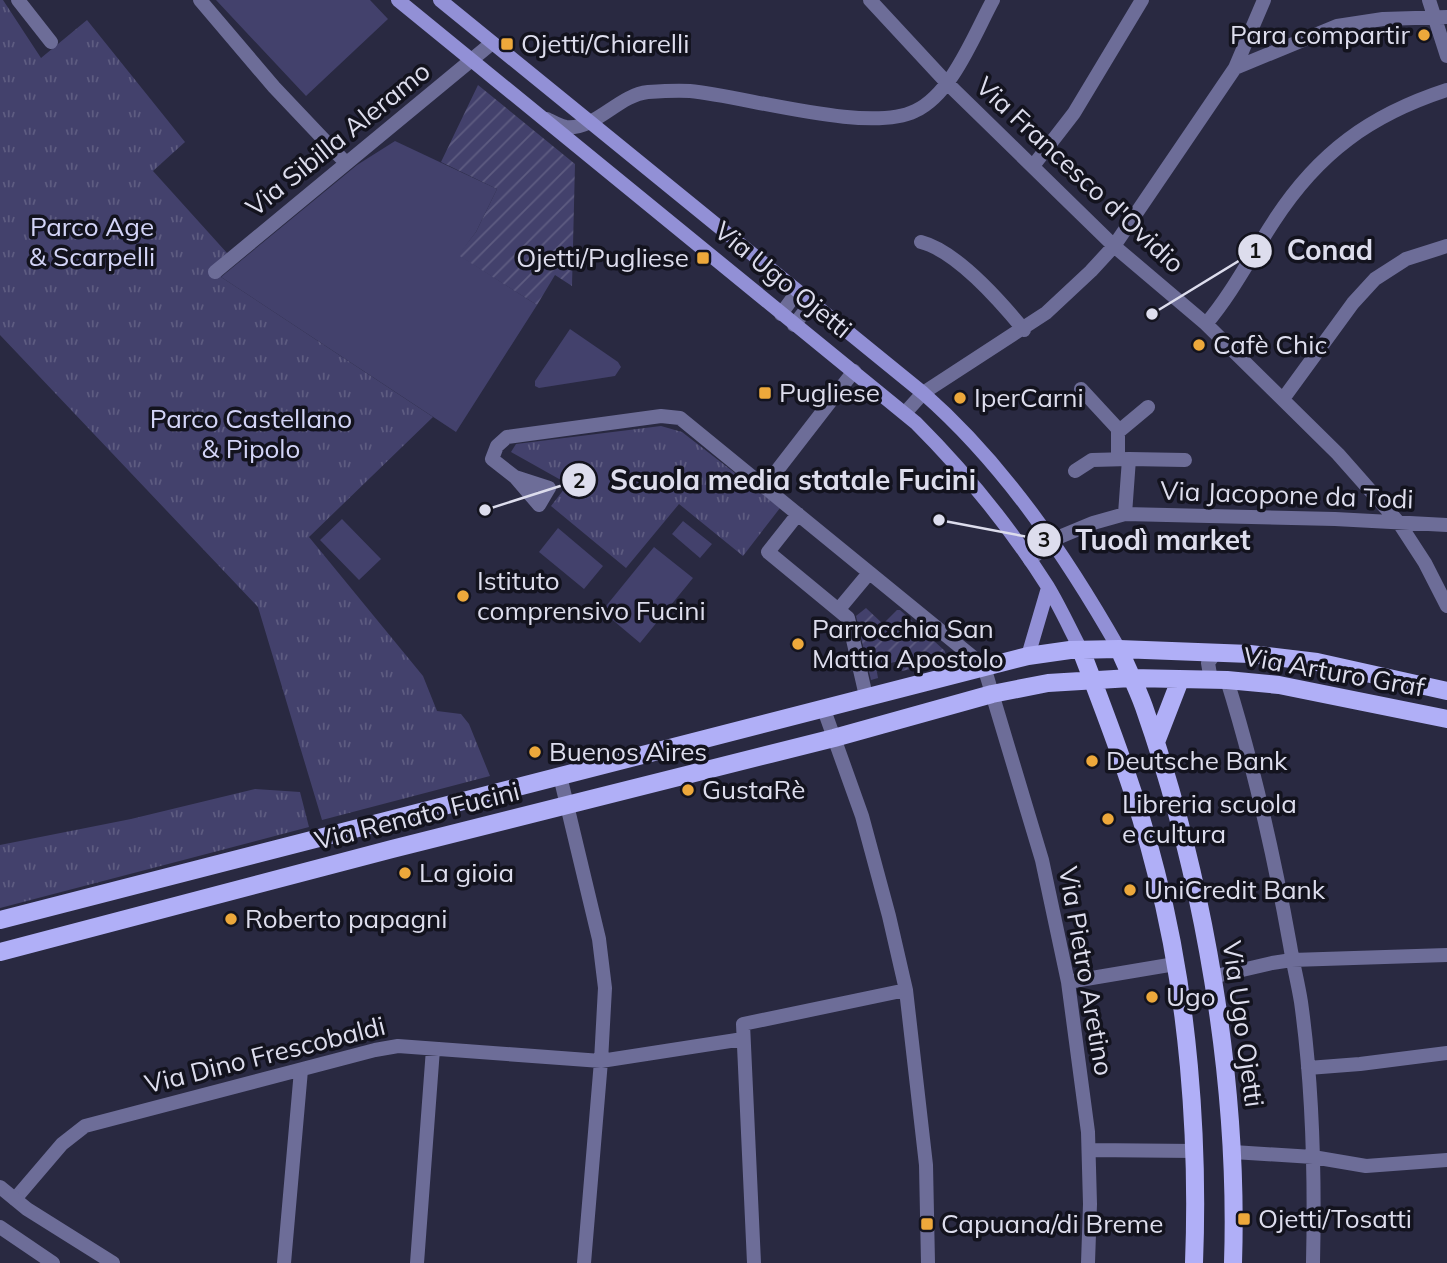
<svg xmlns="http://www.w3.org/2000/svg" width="1447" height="1263" font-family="Mulish,sans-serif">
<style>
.grass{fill:#43416c}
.park{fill:url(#park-tufts)}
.garden{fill:url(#garden-furrows)}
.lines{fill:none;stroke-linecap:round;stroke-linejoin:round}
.minor{stroke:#6d6d98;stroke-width:14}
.tertiary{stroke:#6d6d98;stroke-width:14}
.secondary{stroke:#9290d6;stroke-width:14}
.primary{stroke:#b0aff7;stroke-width:18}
.poi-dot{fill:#eda83b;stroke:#13131e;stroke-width:2.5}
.labels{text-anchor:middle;stroke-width:7;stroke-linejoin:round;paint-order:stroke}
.poi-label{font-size:26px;fill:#dddded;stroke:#13131e;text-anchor:start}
.street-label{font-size:26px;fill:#dddded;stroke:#13131e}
.park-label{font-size:26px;fill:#d3d4f7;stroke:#13131e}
.leader{fill:none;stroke:#dddded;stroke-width:2.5}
.callout-dot{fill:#dddded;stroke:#13131e;stroke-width:2.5}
.mark-label{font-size:21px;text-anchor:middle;font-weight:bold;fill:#111}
.callout-label{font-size:28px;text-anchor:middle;font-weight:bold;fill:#dddded;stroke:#13131e;stroke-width:7;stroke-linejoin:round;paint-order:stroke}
</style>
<defs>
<pattern id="park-tufts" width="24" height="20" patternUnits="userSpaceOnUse" patternTransform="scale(1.75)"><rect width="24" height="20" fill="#43416c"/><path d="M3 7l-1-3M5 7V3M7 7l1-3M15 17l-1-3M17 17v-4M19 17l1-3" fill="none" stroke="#5e5c81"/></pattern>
<pattern id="garden-furrows" width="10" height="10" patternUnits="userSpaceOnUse" patternTransform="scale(1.75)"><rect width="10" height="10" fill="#43416c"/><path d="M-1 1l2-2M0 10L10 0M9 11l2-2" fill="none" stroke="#5e5c81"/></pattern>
</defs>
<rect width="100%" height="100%" fill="#292941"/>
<path class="grass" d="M 216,0 L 370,0 L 388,19 L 306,96 Z
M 395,141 L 497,189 L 476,232 L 459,255 L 537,305 L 456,432 L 221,277 L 357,165 Z
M 570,329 L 618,362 L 621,367 L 615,376 L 539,388 L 535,386 L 535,381 Z
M 342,519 L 381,559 L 359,580 L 320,540 Z
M 683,521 L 712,544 L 700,558 L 672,534 Z
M 558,528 L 603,566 L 584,589 L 539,552 Z
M 654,547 L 693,578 L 640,643 L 602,611 Z"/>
<path class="park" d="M 0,0 L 3,0 L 41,58 L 87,20 L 185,142 L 153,171 L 227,253 L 221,277 L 433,417 L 309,537 L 423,676 L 437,711 L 461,714 L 469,724 L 490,776 L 322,820 L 258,607 L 0,335 Z
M 661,426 L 682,432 L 780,508 L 743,556 L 679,504 L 626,568 L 551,506 L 568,484 L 511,452 L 516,444 Z
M 255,789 L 300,792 L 309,827 L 0,908 L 0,845 L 131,819 Z"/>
<path class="garden" d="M 478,85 L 575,164 L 572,286 L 555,275 L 537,305 L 458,255 L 476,232 L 497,189 L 441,162 Z
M 866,608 L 883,624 L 897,610 L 900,610 L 945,651 L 946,661 L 902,671 L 898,661 L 876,667 L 878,678 L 871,680 L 856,616 Z"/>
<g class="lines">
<path class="minor" d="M 18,0 L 51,42
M 200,0 L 274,87 L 346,163
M 870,0 L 947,83 L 1114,246 L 1206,324 L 1338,454 L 1399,523 L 1425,563 L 1447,606
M 1429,0 L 1447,56
M 1235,68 L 1264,0
M 547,119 C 553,122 560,126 566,127 C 596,130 618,95 648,92 C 662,91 676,90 690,91 C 745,96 868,134 915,111 C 952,94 974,35 993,0
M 1033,166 L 1074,113 L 1142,0
M 921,242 C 956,251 1001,302 1024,330
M 215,272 L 492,43
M 781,314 L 797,292
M 1206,324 C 1233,292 1251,256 1274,221 C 1318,153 1370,115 1447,90
M 794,325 L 811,303
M 1081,389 L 1118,429 L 1118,459
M 1283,399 L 1353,303 L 1375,279 L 1406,259 L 1447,246
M 905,413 L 923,393 L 1046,313 L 1091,271 L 1114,246 L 1235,68 L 1337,26 L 1383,19 L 1447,17
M 1118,432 L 1148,407
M 1129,459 L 1185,460
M 1075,471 L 1092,460 L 1129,459 L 1125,514
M 515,477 L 549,488 L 539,505 L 515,477 L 492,459 L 497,446 L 507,437 L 661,416 L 680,418 L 980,663 L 985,670 L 1042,860 L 1068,982 L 1088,1132 L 1090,1204 L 1088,1263
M 765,486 L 854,371
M 798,514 L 768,552 L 848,618 L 866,696
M 1030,560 L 1052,540 L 1093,523 L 1125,514 L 1335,519 L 1447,525
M 839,609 L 869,573
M 1211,680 L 1208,663 L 1216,652
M 1227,680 C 1254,767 1274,856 1290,945 C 1293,964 1298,983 1301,1002 C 1313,1088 1315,1176 1313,1263
M 823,707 L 862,816 L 889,916 L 906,990 L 926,1165 L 928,1263
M 560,776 L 599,939 L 605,988 L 601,1061 L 584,1263
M 1212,977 L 1272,963 L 1292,960 L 1447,955
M 1068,982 L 1175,964
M 1308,1068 L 1360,1064 L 1447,1053
M 1089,1150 L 1195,1151
M 1233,1152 L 1313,1157 L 1366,1166 L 1447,1160
M 15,1199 L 62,1144 L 85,1126 L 375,1050 L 398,1046 L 601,1061 L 743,1039
M 284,1263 L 301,1070
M 417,1263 L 433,1049
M 754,1263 L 743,1024 L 906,990"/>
<path class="tertiary" d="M 0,1187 L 27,1209 L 113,1263
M 0,1227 L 53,1263"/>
<path class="secondary" d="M 398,0 L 916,423 C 966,473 1010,527 1048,587 C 1060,607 1070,629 1081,650
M 440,0 L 923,393 C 1004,464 1066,556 1119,649
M 1028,656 L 1048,588"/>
<path class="primary" d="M 1119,649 C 1127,668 1137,687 1144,707 C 1204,878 1239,1082 1233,1263
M 1081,650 C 1109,723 1137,796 1156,872 C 1188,994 1199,1137 1194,1263
M 1156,742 L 1180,680
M 0,920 L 1028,656 L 1070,650 L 1119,649 L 1250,654 L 1317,662 L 1447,691
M 0,952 L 392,849 L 834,738 L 992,694 L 1048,683 L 1131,678 L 1227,680 L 1279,685 L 1447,719"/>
</g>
<g class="poi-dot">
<circle cx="1424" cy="35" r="7"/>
<rect x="500" y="37" width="14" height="14" rx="3.5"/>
<rect x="696" y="251" width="14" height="14" rx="3.5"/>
<circle cx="1199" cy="345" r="7"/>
<rect x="758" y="386" width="14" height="14" rx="3.5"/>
<circle cx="960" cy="398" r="7"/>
<circle cx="463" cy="596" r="7"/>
<circle cx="798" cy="644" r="7"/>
<circle cx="535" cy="752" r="7"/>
<circle cx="1092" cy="761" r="7"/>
<circle cx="688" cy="790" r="7"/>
<circle cx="1108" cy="819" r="7"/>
<circle cx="405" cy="873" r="7"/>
<circle cx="1130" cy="890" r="7"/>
<circle cx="231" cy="919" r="7"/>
<circle cx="1152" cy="997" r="7"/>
<rect x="1237" y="1212" width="14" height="14" rx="3.5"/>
<rect x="920" y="1217" width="14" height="14" rx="3.5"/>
</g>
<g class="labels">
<g class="poi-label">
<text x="1410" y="44" text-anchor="end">Para compartir</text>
<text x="521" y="53">Ojetti/Chiarelli</text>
<text x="689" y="267" text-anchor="end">Ojetti/Pugliese</text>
<text x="1213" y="354">Cafè Chic</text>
<text x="779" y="402">Pugliese</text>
<text x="974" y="407">IperCarni</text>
<text x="477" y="590">Istituto<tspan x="477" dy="30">comprensivo Fucini</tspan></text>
<text x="812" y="638">Parrocchia San<tspan x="812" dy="30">Mattia Apostolo</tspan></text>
<text x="549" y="761">Buenos Aires</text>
<text x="1106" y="770">Deutsche Bank</text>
<text x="702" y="799">GustaRè</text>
<text x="1122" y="813">Libreria scuola<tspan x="1122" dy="30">e cultura</tspan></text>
<text x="419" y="882">La gioia</text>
<text x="1144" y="899">UniCredit Bank</text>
<text x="245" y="928">Roberto papagni</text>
<text x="1166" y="1006">Ugo</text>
<text x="1258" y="1228">Ojetti/Tosatti</text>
<text x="941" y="1233">Capuana/di Breme</text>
</g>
<g class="street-label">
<text transform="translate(338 139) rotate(-39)" y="9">Via Sibilla Aleramo</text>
<text transform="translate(1080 175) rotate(43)" y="9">Via Francesco d'Ovidio</text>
<text transform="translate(783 280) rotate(39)" y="9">Via Ugo Ojetti</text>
<text transform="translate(1287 495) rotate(2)" y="9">Via Jacopone da Todi</text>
<text transform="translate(1334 672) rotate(10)" y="9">Via Arturo Graf</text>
<text transform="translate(417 816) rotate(-14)" y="9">Via Renato Fucini</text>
<text transform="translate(1086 971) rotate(80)" y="9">Via Pietro Aretino</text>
<text transform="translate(1243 1024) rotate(82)" y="9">Via Ugo Ojetti</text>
<text transform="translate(265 1055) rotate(-14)" y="9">Via Dino Frescobaldi</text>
</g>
<g class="park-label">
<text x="92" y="236">Parco Age<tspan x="92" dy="30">&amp; Scarpelli</tspan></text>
<text x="251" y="428">Parco Castellano<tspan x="251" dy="30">&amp; Pipolo</tspan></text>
</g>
</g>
<path class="leader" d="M1152 314L1255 251M485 510L579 480M939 520L1044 540"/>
<g class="callout-dot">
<circle cx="1152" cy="314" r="7"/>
<circle cx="485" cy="510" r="7"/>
<circle cx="939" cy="520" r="7"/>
<circle cx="1255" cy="251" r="18"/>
<circle cx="579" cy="480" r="18"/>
<circle cx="1044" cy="540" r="18"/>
</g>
<g class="mark-label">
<text x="1255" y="258">1</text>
<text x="579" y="488">2</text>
<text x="1044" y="547">3</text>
</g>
<g class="callout-label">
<text x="1330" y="260">Conad</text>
<text x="793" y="490">Scuola media statale Fucini</text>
<text x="1163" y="550">Tuodì market</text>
</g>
</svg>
